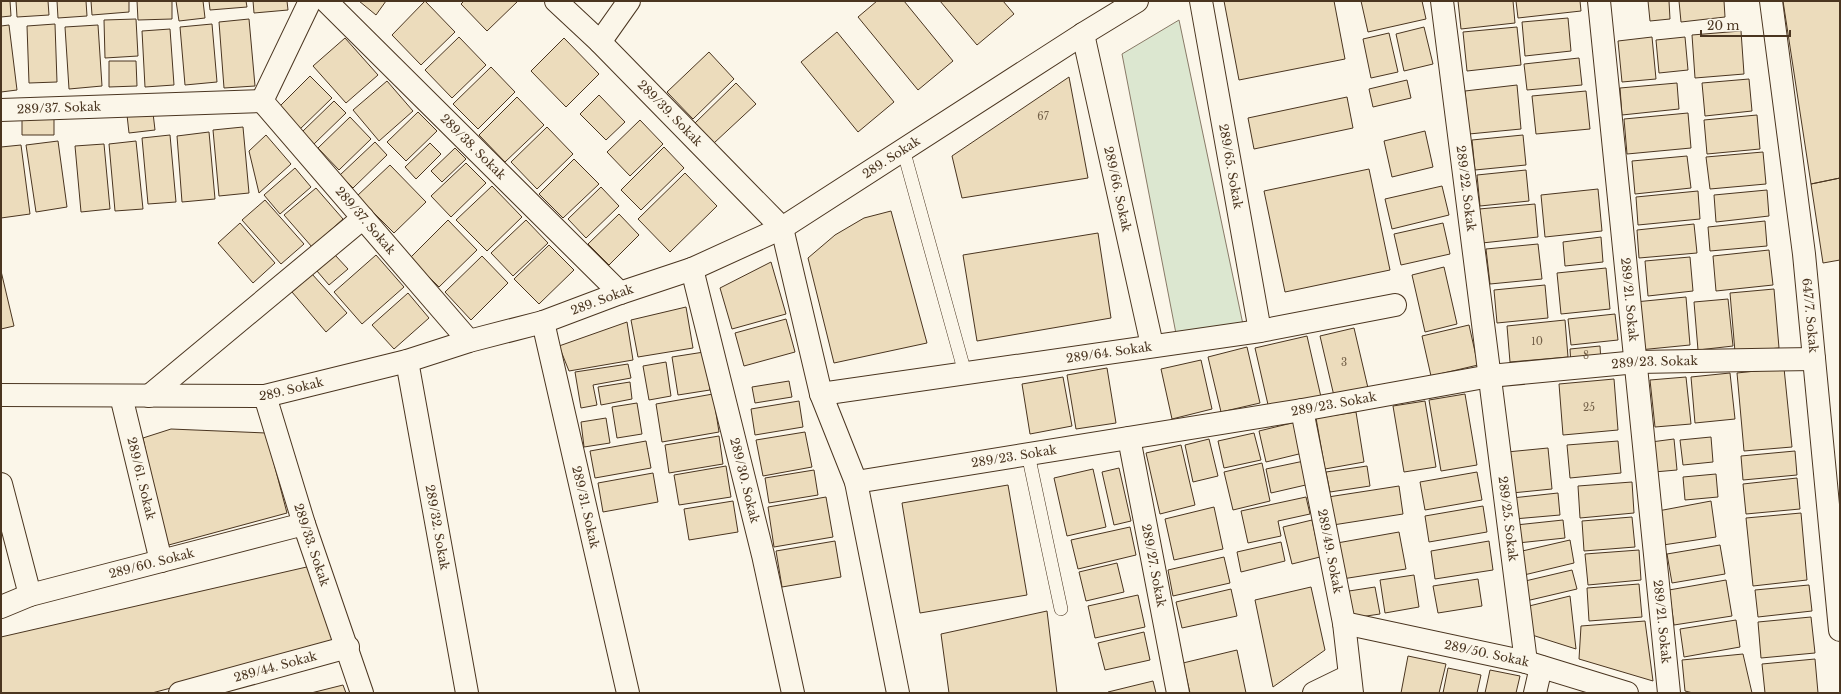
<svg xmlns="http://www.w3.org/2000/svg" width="1841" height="694" font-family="'Libre Baskerville',serif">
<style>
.green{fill:#dce7d0;stroke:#887966}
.building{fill:#ecdcbc;stroke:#4a3520}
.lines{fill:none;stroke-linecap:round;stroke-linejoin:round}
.service-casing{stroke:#4a3520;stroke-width:14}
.minor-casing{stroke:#4a3520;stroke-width:24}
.tertiary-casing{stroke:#4a3520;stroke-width:24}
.service{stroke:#fbf6e9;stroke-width:13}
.minor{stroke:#fbf6e9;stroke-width:22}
.tertiary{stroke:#fbf6e9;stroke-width:22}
.labels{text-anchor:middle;stroke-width:3;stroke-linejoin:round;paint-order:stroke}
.number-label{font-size:10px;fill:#725f47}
.street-label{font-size:12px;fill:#4a3520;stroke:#fbf6e9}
</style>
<rect width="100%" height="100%" fill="#fbf6e9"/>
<path class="green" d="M 1179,20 L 1245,334 L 1178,344 L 1122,54 Z"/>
<path class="building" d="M 1,1 L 10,1 L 11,16 L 1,17 Z
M 16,1 L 48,1 L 49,15 L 17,17 Z
M 57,1 L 86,1 L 87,16 L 58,18 Z
M 91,1 L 129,1 L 129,12 L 92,15 Z
M 137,1 L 172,1 L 172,19 L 138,20 Z
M 176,1 L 203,1 L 205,18 L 179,21 Z
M 209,1 L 246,1 L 247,7 L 210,10 Z
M 253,1 L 287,1 L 288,10 L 254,13 Z
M 359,1 L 386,1 L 376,15 Z
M 425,1 L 455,32 L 421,65 L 392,35 Z
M 464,1 L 518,1 L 487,31 L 461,4 Z
M 877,1 L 904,1 L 953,61 L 918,90 L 858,17 Z
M 940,1 L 1003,1 L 1014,14 L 977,45 Z
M 1224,1 L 1334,1 L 1345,59 L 1239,80 Z
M 1361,1 L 1422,1 L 1426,19 L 1368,32 Z
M 1458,1 L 1513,1 L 1515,23 L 1461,29 Z
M 1516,1 L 1580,1 L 1581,11 L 1518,18 Z
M 1648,1 L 1669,1 L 1670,19 L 1650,21 Z
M 1679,1 L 1724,1 L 1725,17 L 1681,22 Z
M 1783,1 L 1840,1 L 1840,178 L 1811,184 Z
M 1568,18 L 1571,51 L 1525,56 L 1522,22 Z
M 136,19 L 138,56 L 105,58 L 104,20 Z
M 249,19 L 255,86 L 224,88 L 219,22 Z
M 55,24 L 57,82 L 29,83 L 27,26 Z
M 212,24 L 217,82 L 185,85 L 180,27 Z
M 9,25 L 17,90 L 1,92 L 1,26 Z
M 98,25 L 102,86 L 69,89 L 65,27 Z
M 1424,27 L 1433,64 L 1404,71 L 1396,34 Z
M 1517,27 L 1521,65 L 1467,71 L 1463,32 Z
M 170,29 L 174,85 L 145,87 L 142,31 Z
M 1741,31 L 1744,74 L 1695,78 L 1692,35 Z
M 837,32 L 894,102 L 858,132 L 801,62 Z
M 1389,33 L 1398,72 L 1371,78 L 1363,39 Z
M 459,37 L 486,65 L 452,98 L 425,70 Z
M 1652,37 L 1656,79 L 1622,82 L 1618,41 Z
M 1685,37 L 1688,70 L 1659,73 L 1656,40 Z
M 345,38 L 378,75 L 346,103 L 313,66 Z
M 564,38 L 599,74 L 566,107 L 531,71 Z
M 709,52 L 734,79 L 693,119 L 667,92 Z
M 1579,58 L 1582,85 L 1527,90 L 1524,64 Z
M 109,61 L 136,61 L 137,86 L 109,87 Z
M 491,67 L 515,92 L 478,129 L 453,104 Z
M 310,76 L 332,98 L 298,131 L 277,109 Z
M 1069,77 L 1088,178 L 962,198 L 952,156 Z
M 1749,79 L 1752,111 L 1705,116 L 1702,83 Z
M 1407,80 L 1411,98 L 1373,107 L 1369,89 Z
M 387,81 L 413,111 L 379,141 L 353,110 Z
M 736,83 L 756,104 L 714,143 L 695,123 Z
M 1677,83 L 1679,109 L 1622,115 L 1620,88 Z
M 1517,85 L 1521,129 L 1469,134 L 1465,91 Z
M 1586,91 L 1590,129 L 1536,134 L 1532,96 Z
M 599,95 L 625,122 L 606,140 L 580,114 Z
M 517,97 L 544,125 L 505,162 L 479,135 Z
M 1347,97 L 1353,128 L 1254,149 L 1248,118 Z
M 334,101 L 346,113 L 314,144 L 302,132 Z
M 418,112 L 437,131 L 406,161 L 387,142 Z
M 153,113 L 155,130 L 129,133 L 127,115 Z
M 1688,113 L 1691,148 L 1627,154 L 1624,119 Z
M 1757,115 L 1760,149 L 1707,154 L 1704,120 Z
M 350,117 L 371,139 L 339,170 L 318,148 Z
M 22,118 L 54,118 L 54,135 L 22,135 Z
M 640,120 L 663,144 L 630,176 L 607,152 Z
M 243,127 L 249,193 L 219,196 L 213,130 Z
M 547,127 L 573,154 L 537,189 L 511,162 Z
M 1425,131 L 1433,167 L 1392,177 L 1384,141 Z
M 209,132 L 215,199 L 182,202 L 177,136 Z
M 170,135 L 176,202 L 148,204 L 142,138 Z
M 266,135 L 291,164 L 259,193 L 249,151 Z
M 1523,135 L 1526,165 L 1475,170 L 1472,140 Z
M 58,141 L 67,207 L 36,212 L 26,145 Z
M 136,141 L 143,209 L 115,211 L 109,144 Z
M 375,142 L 387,155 L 353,188 L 340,175 Z
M 430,143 L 441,154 L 416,179 L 405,167 Z
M 104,144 L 110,209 L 81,212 L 75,146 Z
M 21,145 L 30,214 L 1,218 L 1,147 Z
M 664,147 L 684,168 L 641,210 L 621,190 Z
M 455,148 L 466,159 L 442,182 L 431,171 Z
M 1763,152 L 1766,184 L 1710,189 L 1706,157 Z
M 1687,156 L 1691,188 L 1635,194 L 1632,161 Z
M 574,159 L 599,184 L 563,218 L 539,194 Z
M 466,163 L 486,183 L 451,217 L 431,196 Z
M 390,165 L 426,202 L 394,233 L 357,196 Z
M 295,168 L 311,187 L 280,214 L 264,195 Z
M 1369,169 L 1390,270 L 1285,292 L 1264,191 Z
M 1526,170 L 1529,201 L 1480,206 L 1477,175 Z
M 685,173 L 717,206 L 670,252 L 638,219 Z
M 1840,178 L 1840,260 L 1823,263 L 1811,184 Z
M 492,186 L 522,217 L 487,251 L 456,220 Z
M 1442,186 L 1449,215 L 1392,229 L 1385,199 Z
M 601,187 L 619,206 L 586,238 L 568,219 Z
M 316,188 L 343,219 L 312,247 L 284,215 Z
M 1598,189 L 1602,231 L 1545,237 L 1541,195 Z
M 1767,190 L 1769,216 L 1716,222 L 1714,195 Z
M 1698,191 L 1700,219 L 1638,225 L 1636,197 Z
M 265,200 L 304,244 L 281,264 L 242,220 Z
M 1535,204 L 1538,237 L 1482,243 L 1479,209 Z
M 891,211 L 927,343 L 834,363 L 808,258 L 835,235 L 864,218 Z
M 619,214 L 639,235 L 609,265 L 588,244 Z
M 448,220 L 477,250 L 439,287 L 410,258 Z
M 526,220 L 548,243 L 513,276 L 491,253 Z
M 1765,221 L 1767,246 L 1710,251 L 1708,227 Z
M 240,223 L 275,263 L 253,283 L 218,243 Z
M 1443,223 L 1450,254 L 1401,265 L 1394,234 Z
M 1694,224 L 1697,253 L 1639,258 L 1637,230 Z
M 1098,233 L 1111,318 L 977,341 L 963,255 Z
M 1601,237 L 1603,262 L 1565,266 L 1563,242 Z
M 1538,244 L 1542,279 L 1490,284 L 1486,249 Z
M 549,245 L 574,270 L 539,304 L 514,279 Z
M 1769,250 L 1773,285 L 1716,291 L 1713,256 Z
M 335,255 L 348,269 L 329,285 L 317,271 Z
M 376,255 L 404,287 L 362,324 L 334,292 Z
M 482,256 L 508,283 L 471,320 L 445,292 Z
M 1690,257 L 1693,291 L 1648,296 L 1645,261 Z
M 771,262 L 786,314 L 732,329 L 720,288 Z
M 1444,267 L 1457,324 L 1425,332 L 1412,275 Z
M 1606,268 L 1610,309 L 1561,314 L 1557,273 Z
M 1,271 L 14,326 L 1,329 Z
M 312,274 L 347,313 L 326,332 L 292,292 Z
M 1545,285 L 1548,318 L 1497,323 L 1494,290 Z
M 1774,289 L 1779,348 L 1735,352 L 1730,293 Z
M 408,293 L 429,318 L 394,349 L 372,325 Z
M 1686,297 L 1690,345 L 1639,350 L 1635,302 Z
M 1728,299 L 1733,346 L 1698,350 L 1694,302 Z
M 686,307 L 693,348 L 638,357 L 631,320 Z
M 1615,314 L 1618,340 L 1571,345 L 1568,319 Z
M 786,319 L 795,352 L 744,366 L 735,333 Z
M 1565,320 L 1568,357 L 1510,362 L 1507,326 Z
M 627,322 L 633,360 L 569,371 L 559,346 Z
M 1469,325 L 1478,365 L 1431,376 L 1422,336 Z
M 1354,328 L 1368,388 L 1334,396 L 1320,336 Z
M 1307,336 L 1321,397 L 1269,409 L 1255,348 Z
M 1600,346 L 1601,362 L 1571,365 L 1570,349 Z
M 1247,347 L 1260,403 L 1221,412 L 1208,357 Z
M 704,352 L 710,390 L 678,395 L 672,357 Z
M 1201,360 L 1212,409 L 1172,419 L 1161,369 Z
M 666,362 L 671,396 L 649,400 L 643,366 Z
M 628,364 L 631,378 L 593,385 L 597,405 L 581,408 L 575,372 Z
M 1107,368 L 1116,423 L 1076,429 L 1067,375 Z
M 1784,368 L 1792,447 L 1744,451 L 1737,373 Z
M 1730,373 L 1735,419 L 1695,423 L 1691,377 Z
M 1063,377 L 1072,426 L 1030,434 L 1022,384 Z
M 1686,377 L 1691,424 L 1655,427 L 1650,380 Z
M 1614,379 L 1618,430 L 1563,435 L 1559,384 Z
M 789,381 L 792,397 L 755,403 L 752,387 Z
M 630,382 L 632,399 L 601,405 L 598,387 Z
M 713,394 L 719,432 L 662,442 L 656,404 Z
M 1465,394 L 1477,465 L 1441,471 L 1429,400 Z
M 799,401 L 803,427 L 755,435 L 751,409 Z
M 1425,401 L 1436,467 L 1404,472 L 1393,406 Z
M 637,403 L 642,434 L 617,438 L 612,407 Z
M 1356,412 L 1364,462 L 1325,469 L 1316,418 Z
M 606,418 L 610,443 L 584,447 L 581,422 Z
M 1296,422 L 1303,453 L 1266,462 L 1259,431 Z
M 171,429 L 266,433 L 287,513 L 165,546 L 143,438 Z
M 805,432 L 812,467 L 763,476 L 756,440 Z
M 1254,433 L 1261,460 L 1224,468 L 1218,441 Z
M 719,436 L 723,464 L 669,473 L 665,445 Z
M 1711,437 L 1713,462 L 1683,465 L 1680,440 Z
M 1209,439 L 1218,476 L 1193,482 L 1185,445 Z
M 1674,439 L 1677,470 L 1654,472 L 1651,442 Z
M 646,441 L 651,468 L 595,478 L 590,451 Z
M 1618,441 L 1621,473 L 1570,478 L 1567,445 Z
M 1181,445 L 1195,505 L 1160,514 L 1146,453 Z
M 1548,448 L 1552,489 L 1512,493 L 1507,452 Z
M 1795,451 L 1797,475 L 1743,480 L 1741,456 Z
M 1304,461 L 1310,484 L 1271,493 L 1266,469 Z
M 1262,463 L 1270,501 L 1233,510 L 1224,472 Z
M 726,466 L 731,497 L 679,505 L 674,475 Z
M 1367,466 L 1370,486 L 1330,492 L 1326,472 Z
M 1119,468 L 1131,521 L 1114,525 L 1102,472 Z
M 1093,469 L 1106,527 L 1067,536 L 1054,478 Z
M 814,470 L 818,495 L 769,503 L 765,478 Z
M 1477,472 L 1482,500 L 1425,510 L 1420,482 Z
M 653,473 L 658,502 L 603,512 L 598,483 Z
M 1716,474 L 1718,497 L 1685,500 L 1683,477 Z
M 1797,478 L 1800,509 L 1746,514 L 1743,484 Z
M 1632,482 L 1634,513 L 1580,518 L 1578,486 Z
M 1008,485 L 1027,595 L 920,613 L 902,503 Z
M 1399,486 L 1403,514 L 1333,525 L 1328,497 Z
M 1558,493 L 1560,515 L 1514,519 L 1512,498 Z
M 826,497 L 833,537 L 774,547 L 768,507 Z
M 1306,497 L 1310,514 L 1278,521 L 1281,536 L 1248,543 L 1241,511 Z
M 733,501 L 738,532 L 689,540 L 684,509 Z
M 1711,501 L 1716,537 L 1663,545 L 1658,511 Z
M 1483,506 L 1487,532 L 1429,542 L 1425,516 Z
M 1214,507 L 1223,549 L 1174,560 L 1165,519 Z
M 1801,513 L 1807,580 L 1753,586 L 1746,518 Z
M 1632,517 L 1635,547 L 1584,551 L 1582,521 Z
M 1312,520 L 1320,557 L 1292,564 L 1283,527 Z
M 1563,520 L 1565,538 L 1518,543 L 1516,525 Z
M 1130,527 L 1136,555 L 1078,569 L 1071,540 Z
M 1399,532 L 1406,569 L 1342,579 L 1337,543 Z
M 1570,540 L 1574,563 L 1524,575 L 1518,552 Z
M 835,541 L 841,577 L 782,587 L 776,551 Z
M 1489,541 L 1493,570 L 1435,579 L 1431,551 Z
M 1281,542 L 1285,561 L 1241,572 L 1237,552 Z
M 1720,545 L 1725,574 L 1672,583 L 1667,554 Z
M 1639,550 L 1641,580 L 1588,585 L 1585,554 Z
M 1224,557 L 1230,583 L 1173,596 L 1168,570 Z
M 1117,563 L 1124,592 L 1086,601 L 1079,572 Z
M 311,566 L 336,644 L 152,693 L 1,693 L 1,637 Z
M 1572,570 L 1577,589 L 1526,601 L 1521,582 Z
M 1414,575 L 1419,607 L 1385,613 L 1380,580 Z
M 1478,579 L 1482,606 L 1438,613 L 1433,586 Z
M 1726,580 L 1732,616 L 1674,625 L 1669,590 Z
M 1639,584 L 1642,617 L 1589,621 L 1587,588 Z
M 1809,585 L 1812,611 L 1758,617 L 1755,590 Z
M 1311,587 L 1325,650 L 1273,687 L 1255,600 Z
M 1375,587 L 1380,614 L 1353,618 L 1349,591 Z
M 1231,589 L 1237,616 L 1182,628 L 1176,602 Z
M 1138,595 L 1145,627 L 1095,638 L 1088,606 Z
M 1570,596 L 1576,649 L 1532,635 L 1525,607 Z
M 1047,611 L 1057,693 L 949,693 L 941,634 Z
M 1811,617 L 1815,653 L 1761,658 L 1758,622 Z
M 1736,620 L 1740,647 L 1684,657 L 1680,629 Z
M 1645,621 L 1653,681 L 1579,659 L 1581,626 Z
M 1144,632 L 1150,660 L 1105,670 L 1098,643 Z
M 1237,650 L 1246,693 L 1190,693 L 1183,663 Z
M 1743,654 L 1752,693 L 1693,693 L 1685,691 L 1682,660 Z
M 1408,656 L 1446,664 L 1439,693 L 1401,693 Z
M 1815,659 L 1818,693 L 1765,693 L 1762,664 Z
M 1448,668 L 1481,675 L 1477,693 L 1443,693 Z
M 1490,670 L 1520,676 L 1516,693 L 1485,693 Z
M 1153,681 L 1156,693 L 1108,693 L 1108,692 Z
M 343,685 L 346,693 L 311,693 Z"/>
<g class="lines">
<g class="service-casing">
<path id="service" d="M 903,149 L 965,373
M 1028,454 L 1061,609"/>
</g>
<g class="minor-casing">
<g id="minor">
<path id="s1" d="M 310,1 L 262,101 L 469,341"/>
<path id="s2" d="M 326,1 L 620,293"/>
<path id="s3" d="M 556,1 L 600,42 L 782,228 L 821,394 L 856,482 L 898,693"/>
<path id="s4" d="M 1201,1 L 1260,331"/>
<path id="s5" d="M 1442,1 L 1526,662"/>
<path id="s6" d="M 1599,1 L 1669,693"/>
<path id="s7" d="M 1083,34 L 1152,345"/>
<path d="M 600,42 L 629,1"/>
<path id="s8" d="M 1,110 L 262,101"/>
<path id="s9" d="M 692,269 L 763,555 L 793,693"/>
<path id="s10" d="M 543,322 L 628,693"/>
<path id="s11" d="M 407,361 L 467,693"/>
<path id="s12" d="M 821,394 L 1260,331 L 1395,305"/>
<path id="s13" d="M 121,396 L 161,561"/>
<path d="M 149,396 L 363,218"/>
<path id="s14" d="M 265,396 L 304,524 L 362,693"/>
<path id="s15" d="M 1302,410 L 1344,623 L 1352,693"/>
<path id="s16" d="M 1129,438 L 1178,693"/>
<path id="s17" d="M 856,482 L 1302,410 L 1490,376 L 1637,362 L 1814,359"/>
<path d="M 1,484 L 30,595"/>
<path id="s18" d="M 1,607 L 30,595 L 304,524"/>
<path id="s19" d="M 1344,623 L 1526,662 L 1627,693"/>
<path id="s20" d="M 180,693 L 348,647"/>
<path d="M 1314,693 L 1349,676"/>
<path d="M 1535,693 L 1541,667"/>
</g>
</g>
<g class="tertiary-casing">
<g id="tertiary">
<path id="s21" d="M 1771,1 L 1804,254 L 1840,630"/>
<path id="s22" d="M 1,395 L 265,396 L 407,361 L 469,341 L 543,322 L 620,293 L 692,269 L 782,228 L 1083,34 L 1137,1"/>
</g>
</g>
<use href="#service" class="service"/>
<use href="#minor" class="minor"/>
<use href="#tertiary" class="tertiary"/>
</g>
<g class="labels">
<g class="number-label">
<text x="1043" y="120">67</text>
<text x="1537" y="345">10</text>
<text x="1586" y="359">8</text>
<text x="1344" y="366">3</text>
<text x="1589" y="411">25</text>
</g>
<g class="street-label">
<text dy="4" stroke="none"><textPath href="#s8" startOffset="58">289/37. Sokak</textPath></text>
<text dy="4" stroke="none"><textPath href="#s3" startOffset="160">289/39. Sokak</textPath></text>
<text dy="4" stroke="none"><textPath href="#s2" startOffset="207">289/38. Sokak</textPath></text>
<text dy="4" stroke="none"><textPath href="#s22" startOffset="939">289. Sokak</textPath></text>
<text dy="4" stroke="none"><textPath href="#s4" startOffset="168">289/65. Sokak</textPath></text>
<text dy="4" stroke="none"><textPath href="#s7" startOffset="159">289/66. Sokak</textPath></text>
<text dy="4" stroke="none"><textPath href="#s5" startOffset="189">289/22. Sokak</textPath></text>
<text dy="4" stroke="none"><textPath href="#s1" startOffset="269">289/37. Sokak</textPath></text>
<text dy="4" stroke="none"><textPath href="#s6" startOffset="300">289/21. Sokak</textPath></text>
<text dy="4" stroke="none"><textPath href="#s22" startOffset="615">289. Sokak</textPath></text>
<text dy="4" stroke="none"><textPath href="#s21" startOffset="317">647/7. Sokak</textPath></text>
<text dy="4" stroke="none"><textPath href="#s12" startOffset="291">289/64. Sokak</textPath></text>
<text dy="4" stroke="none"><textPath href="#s17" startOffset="808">289/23. Sokak</textPath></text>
<text dy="4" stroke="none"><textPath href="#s22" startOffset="291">289. Sokak</textPath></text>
<text dy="4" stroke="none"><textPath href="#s17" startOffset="484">289/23. Sokak</textPath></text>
<text dy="4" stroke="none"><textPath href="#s17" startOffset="160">289/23. Sokak</textPath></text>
<text dy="4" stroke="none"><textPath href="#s13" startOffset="85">289/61. Sokak</textPath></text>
<text dy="4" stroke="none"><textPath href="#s9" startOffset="218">289/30. Sokak</textPath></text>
<text dy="4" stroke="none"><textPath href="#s10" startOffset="190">289/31. Sokak</textPath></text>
<text dy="4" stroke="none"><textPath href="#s5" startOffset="522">289/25. Sokak</textPath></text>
<text dy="4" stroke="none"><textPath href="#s11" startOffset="169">289/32. Sokak</textPath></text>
<text dy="4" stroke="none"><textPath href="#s14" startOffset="156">289/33. Sokak</textPath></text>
<text dy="4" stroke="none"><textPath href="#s15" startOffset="144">289/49. Sokak</textPath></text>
<text dy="4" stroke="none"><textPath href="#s18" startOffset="157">289/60. Sokak</textPath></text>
<text dy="4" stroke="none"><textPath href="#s16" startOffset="130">289/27. Sokak</textPath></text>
<text dy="4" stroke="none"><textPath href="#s6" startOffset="624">289/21. Sokak</textPath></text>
<text dy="4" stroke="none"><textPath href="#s19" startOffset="146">289/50. Sokak</textPath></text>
<text dy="4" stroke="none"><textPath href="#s20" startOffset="99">289/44. Sokak</textPath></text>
</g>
</g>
<rect width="1841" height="694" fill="none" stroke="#4a3520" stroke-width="4"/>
<path d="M1701 30v6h89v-6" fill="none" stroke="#4a3520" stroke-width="2"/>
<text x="1707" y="30" font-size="12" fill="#4a3520" stroke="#fbf6e9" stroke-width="3" paint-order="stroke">20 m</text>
</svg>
